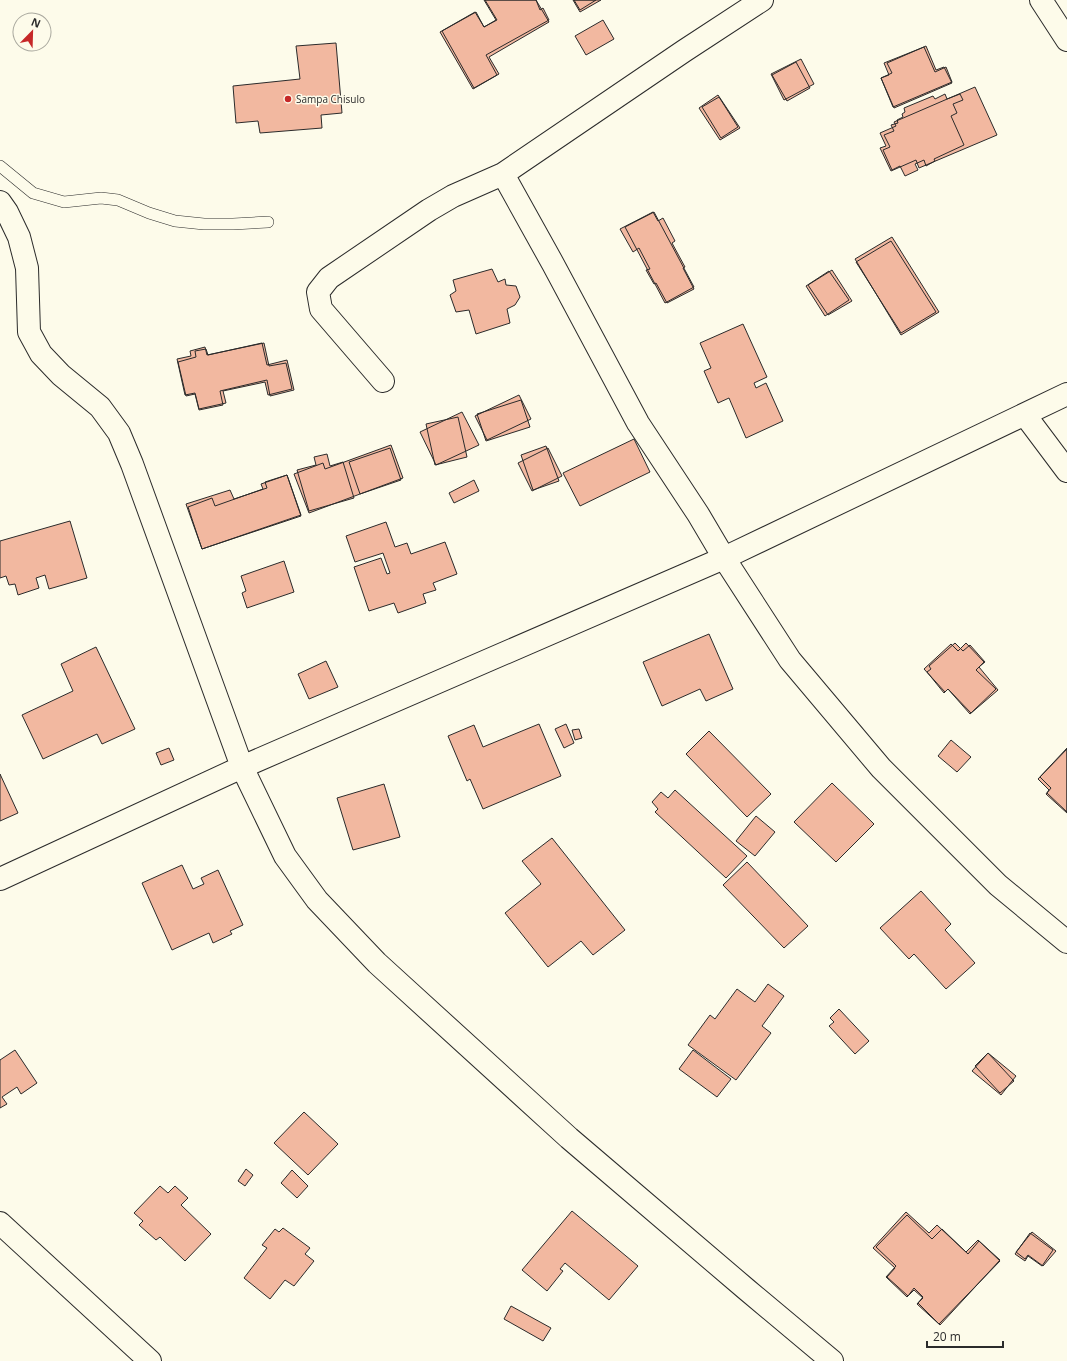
<svg xmlns="http://www.w3.org/2000/svg" width="1067" height="1361" font-family="'Open Sans',sans-serif">
<style>
.building{fill:#f2b8a0;stroke:#2b2b2b}
.lines{fill:none;stroke-linecap:round;stroke-linejoin:round}
.service-casing{stroke:#2b2b2b;stroke-width:12}
.minor-casing{stroke:#2b2b2b;stroke-width:24}
.service{stroke:#fdfbea;stroke-width:11}
.minor{stroke:#fdfbea;stroke-width:22}
.poi-dot{fill:#c62828;stroke:#fdfbea;stroke-width:1.5}
.labels{text-anchor:middle;stroke-width:3;stroke-linejoin:round;paint-order:stroke}
.poi-label{font-size:10px;fill:#2b2b2b;stroke:#fdfbea;text-anchor:start}
</style>
<rect width="100%" height="100%" fill="#fdfbea"/>
<path class="building" d="M 484,0 L 536,0 L 549,22 L 489,57 L 499,74 L 473,89 L 440,32 L 475,12 L 484,27 L 496,20 Z
M 485,0 L 536,0 L 540,10 L 543,8 L 549,20 L 486,55 L 497,75 L 474,88 L 442,31 L 476,12 L 484,27 L 497,20 Z
M 573,0 L 601,0 L 580,12 Z
M 574,0 L 596,0 L 580,10 Z
M 603,20 L 614,39 L 586,55 L 575,36 Z
M 336,43 L 342,113 L 321,115 L 322,128 L 260,133 L 258,121 L 236,123 L 233,86 L 300,79 L 296,46 Z
M 926,46 L 936,70 L 944,67 L 952,83 L 894,108 L 881,78 L 892,73 L 887,63 Z
M 924,47 L 935,72 L 946,67 L 952,82 L 893,107 L 881,78 L 889,75 L 884,63 Z
M 801,59 L 814,84 L 784,100 L 771,74 Z
M 796,62 L 810,88 L 787,101 L 772,75 Z
M 975,87 L 997,135 L 919,168 L 916,160 L 891,171 L 880,148 L 886,146 L 880,133 L 896,126 L 894,122 Z
M 945,94 L 947,99 L 960,94 L 963,100 L 953,104 L 957,113 L 951,116 L 964,145 L 934,159 L 935,161 L 926,166 L 924,160 L 915,164 L 918,170 L 905,176 L 900,166 L 892,170 L 883,150 L 890,147 L 884,135 L 894,131 L 891,125 L 898,123 L 897,120 L 903,117 L 902,114 L 905,112 L 904,108 L 933,96 L 935,99 Z
M 718,95 L 740,128 L 720,140 L 699,108 Z
M 719,97 L 738,127 L 721,138 L 702,107 Z
M 653,212 L 658,221 L 663,218 L 675,241 L 672,243 L 685,267 L 683,268 L 694,289 L 667,303 L 656,283 L 654,284 L 646,270 L 650,269 L 639,248 L 633,252 L 620,229 Z
M 654,212 L 694,287 L 665,303 L 625,227 Z
M 892,237 L 939,312 L 901,335 L 855,259 Z
M 891,241 L 936,312 L 901,333 L 856,262 Z
M 492,269 L 498,282 L 505,279 L 506,285 L 516,286 L 520,297 L 515,305 L 507,309 L 510,323 L 476,334 L 469,310 L 456,312 L 450,295 L 456,291 L 453,280 Z
M 832,270 L 852,301 L 828,315 L 808,285 Z
M 829,271 L 849,300 L 825,316 L 806,286 Z
M 743,324 L 767,377 L 754,383 L 756,388 L 766,383 L 783,421 L 746,438 L 729,398 L 718,403 L 704,371 L 711,368 L 700,343 Z
M 262,343 L 267,365 L 287,360 L 294,390 L 270,396 L 267,380 L 220,391 L 223,405 L 199,410 L 195,394 L 186,396 L 178,362 L 196,357 L 195,351 L 206,349 L 208,355 Z
M 264,343 L 269,366 L 286,363 L 292,389 L 268,395 L 265,382 L 223,391 L 226,403 L 199,409 L 195,393 L 185,395 L 177,359 L 191,356 L 190,351 L 205,347 L 207,355 Z
M 519,395 L 531,419 L 487,440 L 475,416 Z
M 521,400 L 530,427 L 486,441 L 477,414 Z
M 462,412 L 479,445 L 436,465 L 420,432 Z
M 458,417 L 467,457 L 435,465 L 426,424 Z
M 634,439 L 650,472 L 580,506 L 563,473 Z
M 391,445 L 403,478 L 309,513 L 294,474 L 323,463 L 325,469 Z
M 546,446 L 559,481 L 533,490 L 521,455 Z
M 390,448 L 401,480 L 360,494 L 349,462 Z
M 548,448 L 562,476 L 532,491 L 518,463 Z
M 327,454 L 330,466 L 343,462 L 354,498 L 309,511 L 297,470 L 316,465 L 314,457 Z
M 287,475 L 301,515 L 202,549 L 188,507 L 212,498 L 215,506 L 263,489 L 261,484 Z
M 287,475 L 301,516 L 202,549 L 186,504 L 230,490 L 234,499 L 267,488 L 265,482 Z
M 474,480 L 479,491 L 454,503 L 449,493 Z
M 70,521 L 87,578 L 49,589 L 45,575 L 36,578 L 39,588 L 18,595 L 15,584 L 9,585 L 6,576 L 0,578 L 0,541 Z
M 386,522 L 395,547 L 407,543 L 411,554 L 445,542 L 457,574 L 433,583 L 436,590 L 423,594 L 426,603 L 398,613 L 394,603 L 369,611 L 354,567 L 381,558 L 387,574 L 390,573 L 383,553 L 355,562 L 346,536 Z
M 284,561 L 294,592 L 247,608 L 242,593 L 246,591 L 241,576 Z
M 709,634 L 733,689 L 706,701 L 700,689 L 662,706 L 643,662 Z
M 955,643 L 963,651 L 970,645 L 985,662 L 979,667 L 998,690 L 970,714 L 948,689 L 944,693 L 927,672 L 931,669 L 929,666 Z
M 966,643 L 984,662 L 976,670 L 996,689 L 971,713 L 948,689 L 945,692 L 924,669 L 951,644 L 958,651 Z
M 96,647 L 135,729 L 102,744 L 97,734 L 43,759 L 22,715 L 73,691 L 61,664 Z
M 326,661 L 338,687 L 309,699 L 298,674 Z
M 539,724 L 561,776 L 483,809 L 470,779 L 467,781 L 448,736 L 474,725 L 483,747 Z
M 566,724 L 574,743 L 564,748 L 555,729 Z
M 579,729 L 582,738 L 575,740 L 572,730 Z
M 709,731 L 771,794 L 747,817 L 686,754 Z
M 951,740 L 971,757 L 957,772 L 938,756 Z
M 169,748 L 174,760 L 161,765 L 156,753 Z
M 1067,748 L 1067,813 L 1046,794 L 1049,790 L 1038,779 Z
M 1067,749 L 1067,812 L 1047,793 L 1051,788 L 1040,777 Z
M 0,774 L 18,813 L 0,821 Z
M 832,783 L 874,824 L 836,862 L 794,822 Z
M 384,784 L 400,837 L 353,850 L 337,798 Z
M 675,790 L 747,856 L 726,878 L 655,812 L 658,809 L 652,802 L 661,792 L 668,798 Z
M 756,816 L 775,832 L 755,856 L 736,841 Z
M 552,838 L 625,930 L 593,955 L 581,941 L 548,967 L 505,913 L 541,884 L 522,861 Z
M 747,862 L 808,926 L 784,948 L 723,885 Z
M 182,865 L 193,889 L 204,884 L 201,878 L 218,870 L 243,925 L 230,931 L 232,934 L 213,943 L 209,933 L 172,950 L 142,883 Z
M 921,891 L 951,924 L 945,930 L 975,963 L 946,989 L 914,954 L 909,959 L 880,928 Z
M 768,984 L 784,996 L 762,1026 L 771,1033 L 736,1080 L 688,1045 L 710,1015 L 715,1019 L 737,989 L 755,1002 Z
M 839,1009 L 869,1041 L 855,1054 L 829,1026 L 834,1022 L 830,1018 Z
M 15,1050 L 37,1083 L 21,1094 L 17,1087 L 2,1097 L 7,1104 L 0,1108 L 0,1060 Z
M 693,1050 L 731,1079 L 717,1097 L 679,1069 Z
M 988,1053 L 1016,1076 L 1001,1095 L 972,1071 Z
M 988,1053 L 1014,1081 L 1000,1093 L 975,1066 Z
M 304,1112 L 338,1144 L 308,1175 L 274,1143 Z
M 246,1169 L 253,1175 L 245,1186 L 238,1181 Z
M 292,1170 L 308,1186 L 297,1198 L 281,1183 Z
M 160,1186 L 168,1193 L 175,1186 L 188,1198 L 181,1205 L 211,1234 L 185,1261 L 160,1237 L 156,1240 L 139,1225 L 143,1221 L 134,1213 Z
M 572,1211 L 638,1266 L 609,1300 L 565,1263 L 560,1269 L 563,1271 L 547,1291 L 522,1270 Z
M 906,1212 L 929,1233 L 937,1225 L 968,1254 L 979,1241 L 1000,1260 L 940,1325 L 917,1304 L 923,1297 L 914,1288 L 908,1296 L 887,1277 L 895,1268 L 873,1248 Z
M 907,1215 L 932,1239 L 942,1229 L 966,1252 L 978,1240 L 1000,1261 L 939,1324 L 918,1303 L 923,1298 L 914,1290 L 907,1297 L 886,1277 L 896,1266 L 876,1247 Z
M 283,1228 L 310,1248 L 305,1254 L 314,1261 L 294,1286 L 285,1280 L 270,1299 L 244,1278 L 267,1248 L 262,1245 L 275,1229 L 279,1232 Z
M 1032,1232 L 1056,1251 L 1043,1266 L 1028,1255 L 1025,1259 L 1016,1252 Z
M 1030,1233 L 1053,1250 L 1042,1266 L 1028,1256 L 1025,1261 L 1015,1254 Z
M 511,1306 L 551,1328 L 543,1341 L 504,1319 Z"/>
<g class="lines">
<g class="service-casing">
<path id="service" d="M 0,166 L 33,193 L 64,202 L 101,198 L 118,200 L 149,213 L 175,221 L 204,224 L 233,224 L 268,222"/>
</g>
<g class="minor-casing">
<path id="minor" d="M 1041,0 L 1067,40
M 503,174 L 553,264 L 638,423 L 698,514 L 724,558 L 790,660 L 881,768 L 998,885 L 1067,942
M 0,202 L 7,212 L 19,237 L 27,268 L 29,332 L 41,354 L 61,375 L 100,407 L 119,433 L 132,464 L 242,767 L 285,856 L 317,900 L 377,963 L 569,1138 L 746,1289 L 832,1361
M 383,381 L 321,309 L 318,292 L 329,278 L 429,210 L 453,196 L 503,174 L 684,51 L 762,0
M 1025,415 L 1067,471
M 0,879 L 242,767 L 724,558 L 1067,394
M 0,1223 L 150,1361"/>
</g>
<use href="#service" class="service"/>
<use href="#minor" class="minor"/>
</g>
<circle class="poi-dot" cx="288" cy="99" r="4"/>
<g class="labels">
<g class="poi-label">
<text x="296" y="103">Sampa Chisulo</text>
</g>
</g>
<g transform="translate(32 32) rotate(23)"><circle r="19" fill="#fdfbea" stroke="#a9a89e"/>
<path d="M0-3L7 15L0 10L-7 15Z" fill="#c62828"/>
<text y="-6" font-size="11" font-weight="bold" text-anchor="middle" fill="#2b2b2b">N</text>
</g>
<path d="M927 1341v6h76v-6" fill="none" stroke="#2b2b2b" stroke-width="2"/>
<text x="933" y="1341" font-size="12" fill="#2b2b2b" stroke="#fdfbea" stroke-width="3" paint-order="stroke">20 m</text>
</svg>
